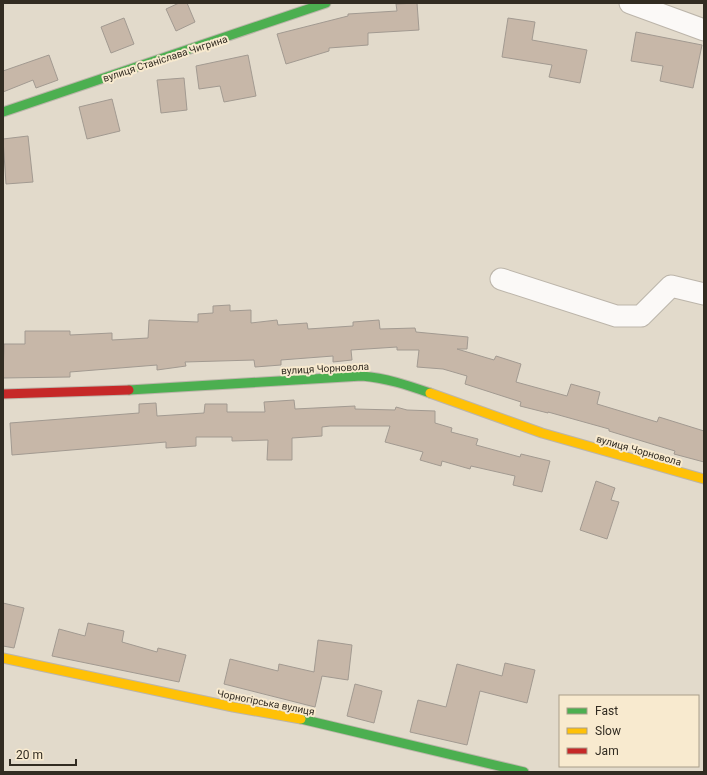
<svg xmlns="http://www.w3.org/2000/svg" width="707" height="775" font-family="Roboto,sans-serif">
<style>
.building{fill:#c7b7a8;stroke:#a29a91}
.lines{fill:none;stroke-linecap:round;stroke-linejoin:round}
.street-casing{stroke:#bcb5aa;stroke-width:23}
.fast-casing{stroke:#bcb5aa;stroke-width:11}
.slow-casing{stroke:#bcb5aa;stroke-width:11}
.jam-casing{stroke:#bcb5aa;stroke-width:11}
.street{stroke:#fbf9f7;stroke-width:21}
.fast{stroke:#4caf50;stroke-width:9}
.slow{stroke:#ffc107;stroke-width:9}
.jam{stroke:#c62828;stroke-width:9}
.labels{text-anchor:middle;stroke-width:4;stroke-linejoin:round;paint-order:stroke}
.street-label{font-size:10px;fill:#322c22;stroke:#f8eacf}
</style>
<rect width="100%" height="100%" fill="#e2dacb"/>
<path class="building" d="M 179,3 L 187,3 L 195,22 L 176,31 L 166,9 Z
M 417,3 L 419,30 L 368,33 L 368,45 L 329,48 L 329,51 L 286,64 L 277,34 L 348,16 L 348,14 L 397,11 L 396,4 Z
M 124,18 L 134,44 L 111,53 L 101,27 Z
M 508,18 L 535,22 L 532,40 L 587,50 L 580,83 L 549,77 L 552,65 L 502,57 Z
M 636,32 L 702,45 L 693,88 L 660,81 L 663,66 L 631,61 Z
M 49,55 L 58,80 L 36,88 L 33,80 L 3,92 L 3,71 Z
M 248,55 L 256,96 L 224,102 L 220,86 L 199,89 L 196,66 Z
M 184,78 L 187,110 L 161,113 L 157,80 Z
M 112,99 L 120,131 L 87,139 L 79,107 Z
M 28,136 L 33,182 L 6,184 L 3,139 Z
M 230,305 L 230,311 L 251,310 L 251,323 L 277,320 L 278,325 L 307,323 L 308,329 L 353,326 L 353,322 L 379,320 L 380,329 L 415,328 L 416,332 L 468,337 L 467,349 L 457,349 L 494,360 L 496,356 L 521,364 L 516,382 L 567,396 L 571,384 L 600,392 L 597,404 L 657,422 L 659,417 L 704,431 L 704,462 L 674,454 L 675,451 L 609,431 L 609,429 L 548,412 L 548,413 L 520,406 L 521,402 L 465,384 L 467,376 L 443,369 L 417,367 L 419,350 L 397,350 L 397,347 L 351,350 L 352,360 L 333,362 L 333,356 L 281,360 L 281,365 L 255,367 L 254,360 L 185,362 L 186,366 L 157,370 L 157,365 L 70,372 L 70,377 L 3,378 L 4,344 L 25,344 L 25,331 L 70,331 L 70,335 L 112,333 L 112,340 L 148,338 L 149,320 L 198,322 L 198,314 L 213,313 L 213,306 Z
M 294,400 L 295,409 L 355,406 L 355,409 L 395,410 L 396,407 L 407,410 L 435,411 L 435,423 L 452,428 L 451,432 L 478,439 L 476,445 L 520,457 L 521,454 L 550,461 L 542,492 L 513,485 L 515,476 L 471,466 L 470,469 L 442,461 L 441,466 L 420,460 L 423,452 L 385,442 L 390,426 L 330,426 L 322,427 L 322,436 L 292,438 L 292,460 L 267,460 L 268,440 L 232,441 L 232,437 L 196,437 L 196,446 L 166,448 L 166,442 L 12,455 L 10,423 L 139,413 L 139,404 L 156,403 L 157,416 L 204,413 L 205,404 L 227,404 L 227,412 L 265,412 L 264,402 Z
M 596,481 L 615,488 L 611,500 L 619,502 L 607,539 L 580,530 Z
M 3,603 L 24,608 L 14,648 L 3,646 Z
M 88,623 L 124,631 L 122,642 L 157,652 L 158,648 L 186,655 L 179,682 L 52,656 L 59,629 L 85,636 Z
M 318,640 L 352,645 L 348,680 L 322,676 L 315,707 L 224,684 L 230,659 L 278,671 L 279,664 L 314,672 Z
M 505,663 L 535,670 L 527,703 L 480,691 L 467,745 L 410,732 L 418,700 L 446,707 L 457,664 L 502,676 Z
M 355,684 L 382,691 L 374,723 L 347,716 Z"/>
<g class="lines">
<g class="street-casing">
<path id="street" d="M 630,3 L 704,30
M 501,279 L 616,316 L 641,316 L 671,286 L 704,294"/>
</g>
<g class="fast-casing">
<path id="fast" d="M 3,112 L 326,3
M 129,390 L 362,376 C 386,378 407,385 430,393
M 301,719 L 524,772"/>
</g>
<g class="slow-casing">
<path id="slow" d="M 430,393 L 542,433 L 704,479
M 3,658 L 233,707 L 301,719"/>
</g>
<g class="jam-casing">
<path id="jam" d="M 3,394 L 129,390"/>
</g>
<use href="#street" class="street"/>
<use href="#fast" class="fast"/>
<use href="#slow" class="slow"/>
<use href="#jam" class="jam"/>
</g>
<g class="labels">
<g class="street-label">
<text transform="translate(165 58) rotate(-18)" y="4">вулиця Станіслава Чигрина</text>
<text transform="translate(325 368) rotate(-3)" y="4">вулиця Чорновола</text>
<text transform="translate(639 450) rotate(16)" y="4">вулиця Чорновола</text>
<text transform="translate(266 702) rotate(11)" y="4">Чорногірська вулиця</text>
</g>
</g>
<rect width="707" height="775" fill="none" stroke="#322c22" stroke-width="8"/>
<rect x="559" y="695" width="140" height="72" fill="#f8eacf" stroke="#a99e8a"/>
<rect x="567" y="708" width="20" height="6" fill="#4caf50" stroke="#a99e8a"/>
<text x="595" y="715" font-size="12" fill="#322c22">Fast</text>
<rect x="567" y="728" width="20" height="6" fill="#ffc107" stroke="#a99e8a"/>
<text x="595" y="735" font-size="12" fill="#322c22">Slow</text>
<rect x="567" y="748" width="20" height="6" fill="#c62828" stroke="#a99e8a"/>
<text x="595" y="755" font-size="12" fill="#322c22">Jam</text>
<path d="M10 759v6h66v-6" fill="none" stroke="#322c22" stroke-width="2"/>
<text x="16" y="759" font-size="12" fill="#322c22" stroke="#f8eacf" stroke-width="3" paint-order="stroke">20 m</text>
</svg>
